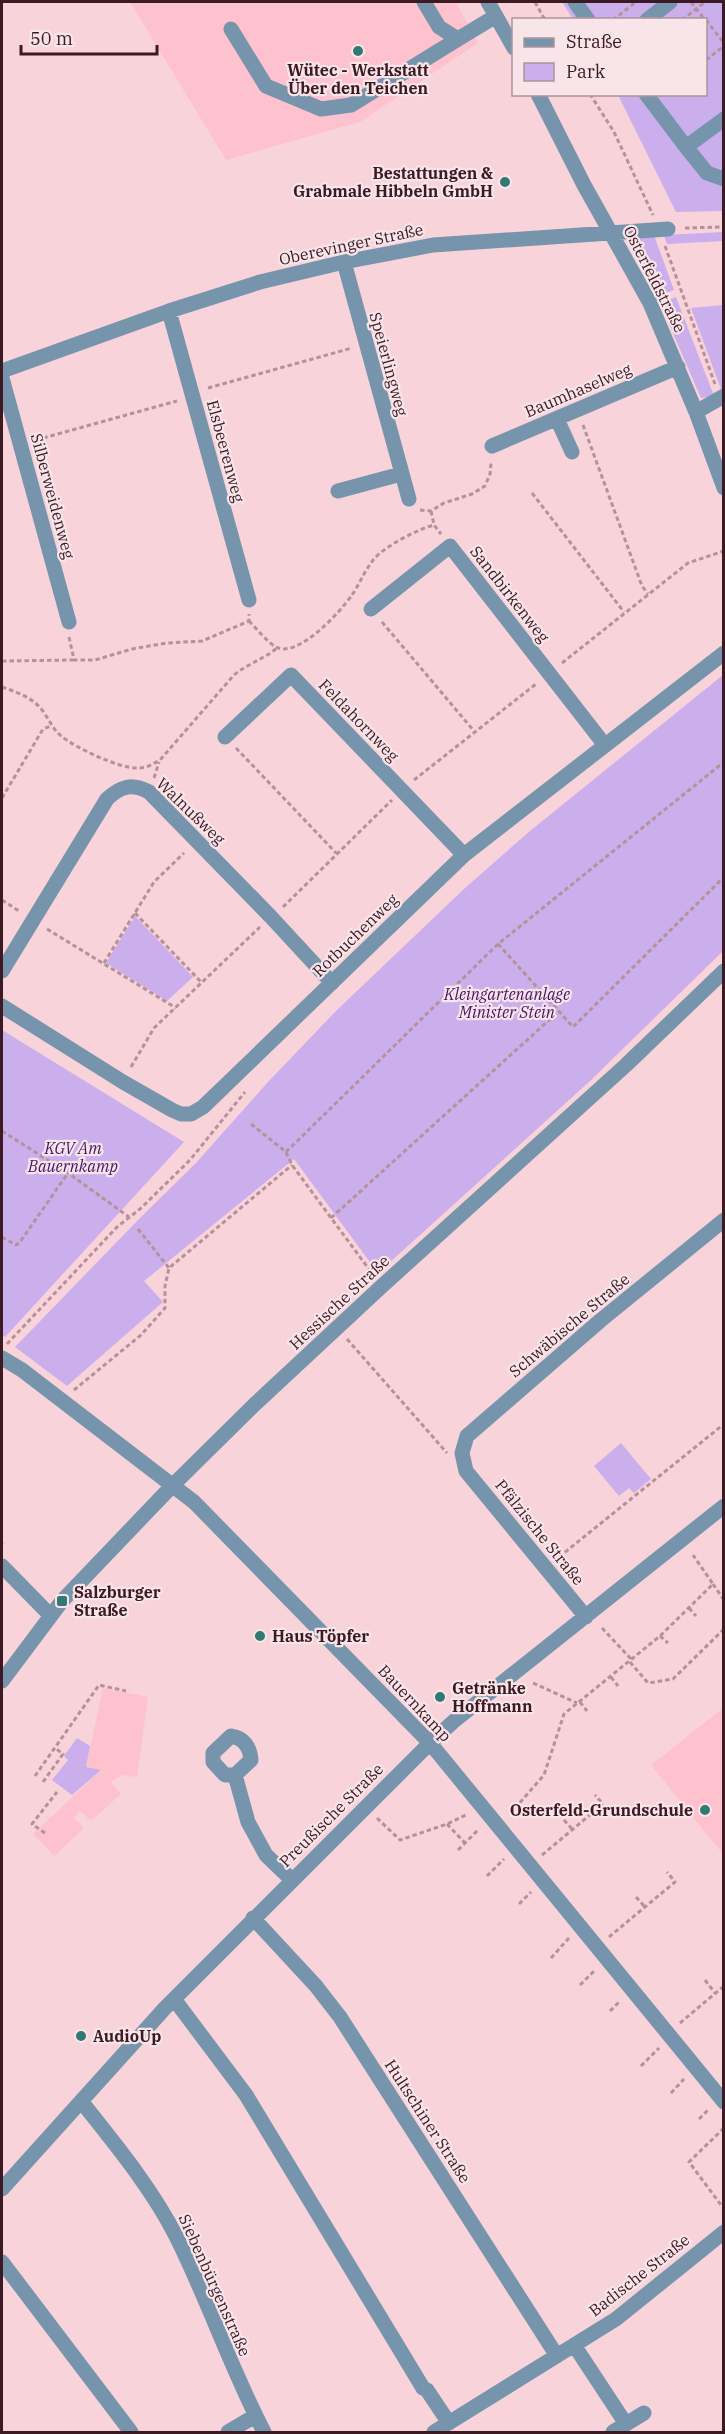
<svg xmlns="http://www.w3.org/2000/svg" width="725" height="2434" font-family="'IBM Plex Serif',serif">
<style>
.built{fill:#fec2ce}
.green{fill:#cbaeec}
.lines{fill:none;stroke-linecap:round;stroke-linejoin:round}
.path{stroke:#b59199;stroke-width:3;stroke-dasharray:4.5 3;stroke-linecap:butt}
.minor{stroke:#7794ad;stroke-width:15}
.poi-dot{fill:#327971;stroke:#f8e5e9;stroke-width:2}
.labels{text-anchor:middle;stroke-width:4.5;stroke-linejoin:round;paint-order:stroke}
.poi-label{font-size:16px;font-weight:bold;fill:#3c1a23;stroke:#f8e5e9;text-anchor:start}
.street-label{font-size:16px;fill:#3c1a23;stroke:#f8e5e9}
.park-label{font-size:16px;font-style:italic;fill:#45146b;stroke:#f8e5e9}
</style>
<rect width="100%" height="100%" fill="#f8d3da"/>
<path class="built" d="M 130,2 L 456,2 L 478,43 L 360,122 L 226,160 Z
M 103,1688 L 148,1697 L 137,1777 L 122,1775 L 111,1782 L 121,1794 L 91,1821 L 80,1811 L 74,1818 L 84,1828 L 54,1856 L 33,1834 L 100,1771 L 86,1767 Z
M 723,1708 L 723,1854 L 651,1765 Z"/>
<path class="green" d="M 562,2 L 723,2 L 723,211 L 676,212 L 618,95 L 706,94 L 706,20 L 573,19 Z
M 723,232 L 723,241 L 667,244 L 664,235 Z
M 654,235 L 674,290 L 657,296 L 633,250 L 635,239 Z
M 676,297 L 714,396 L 701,398 L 660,303 Z
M 723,305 L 724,391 L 722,392 L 691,308 Z
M 723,675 L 723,951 L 590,1081 L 378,1273 L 294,1159 L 144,1281 L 163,1302 L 67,1386 L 15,1347 L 141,1217 L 196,1163 L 268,1082 L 336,1011 L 464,889 L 530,831 Z
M 135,916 L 193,977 L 167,1001 L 106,963 Z
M 2,1030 L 184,1142 L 5,1337 L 2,1335 Z
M 621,1443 L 651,1479 L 634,1493 L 629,1488 L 619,1496 L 594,1466 Z
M 77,1738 L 90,1746 L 86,1767 L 101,1770 L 72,1795 L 52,1780 L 68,1760 L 64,1756 Z"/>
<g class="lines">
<path class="path" d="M 535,2 L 545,20
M 691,2 L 705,20
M 613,20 L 636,2
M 682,20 L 705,2
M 706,20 L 724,43
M 706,60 L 724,46
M 590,94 L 614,132 L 653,215
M 685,228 L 724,227
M 665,246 L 715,384
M 208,388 L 352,348
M 583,425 L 642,586 L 648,594
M 36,440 L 177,401
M 532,493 L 624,612
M 420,510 L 431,511 L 444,503 L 472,494 L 485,486 L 490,474 L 491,463
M 431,511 L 434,525 L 441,534
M 249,621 C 257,629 267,642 276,647 C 298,659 341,611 352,595 C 360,583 365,570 374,559 C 385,546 418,529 434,525
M 382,622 L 474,731
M 69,637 L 74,660 L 95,660 L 132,649 L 167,643 L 202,641 L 249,621 L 249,614
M 2,661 L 74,660
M 562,663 L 688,563 L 724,551
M 2,687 C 16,692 32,697 42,710 C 49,719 52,728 61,736 C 76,748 120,769 138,768 C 147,768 153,764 160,760 L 234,675 C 247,664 264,659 277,648
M 236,748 L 336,853
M 154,778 L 159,762
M 414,780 L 536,684
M 2,798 L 43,729 L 51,726
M 2,900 L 19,911
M 283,907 L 392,800
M 135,913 L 202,983
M 47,929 L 176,1008
M 498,944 L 573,1027 L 724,877
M 104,963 L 154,882 L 184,853
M 131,1067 L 154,1028 L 260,927
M 251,1124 L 286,1152 L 292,1165 L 371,1272
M 2,1131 L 68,1173 L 129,1217
M 286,1152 L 498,944 L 724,762
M 331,1218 L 558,1012
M 138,1229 L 169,1268
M 2,1237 L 16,1245 L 20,1242 L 68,1173
M 347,1339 L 447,1453
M 7,1344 L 117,1227 L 140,1209 L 190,1160 L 245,1092
M 74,1390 L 141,1335 L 165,1308 L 165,1286 L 169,1268 L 292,1165
M 2,1543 L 2,1544
M 559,1557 L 724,1424
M 713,1584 L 724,1600
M 689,1608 L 696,1616
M 602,1628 L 632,1660
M 660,1636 L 668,1643
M 630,1662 L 648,1683 L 673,1679 L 724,1629
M 611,1677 L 618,1686
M 533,1683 L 577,1703
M 580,1702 L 587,1711
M 35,1776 L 99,1685 L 126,1691
M 43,1782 L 63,1754 L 55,1748
M 510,1814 L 544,1775 L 564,1714 L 660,1636 L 713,1584 L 693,1555
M 377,1818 L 400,1840 L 447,1824 L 468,1814
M 564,1820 L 573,1830
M 447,1824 L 465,1843
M 45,1833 L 32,1824 L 57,1792
M 458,1850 L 479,1829
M 542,1855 L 603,1804 L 595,1795
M 487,1876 L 504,1859
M 636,1897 L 645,1907
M 519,1904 L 531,1892
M 609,1937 L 675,1882 L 667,1872
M 551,1958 L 569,1938
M 705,1980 L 715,1993
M 580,1985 L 595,1970
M 610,2011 L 620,2001
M 680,2023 L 724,1986
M 641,2066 L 659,2048
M 671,2093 L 684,2079
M 699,2119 L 709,2109
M 724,2128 L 689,2162 L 724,2209"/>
<path class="minor" d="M 424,2 L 439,27 L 458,39 L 496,16
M 488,2 L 514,48
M 575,2 L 588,20
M 647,20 L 670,2
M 231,29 L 266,86 L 321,109 L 351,105 L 458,39
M 538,94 L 584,185 L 650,303 L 696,412 L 724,488
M 646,94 L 686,147 L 724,119
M 686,147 L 707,173 L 724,179
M 344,262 L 409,499
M 169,311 L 249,600
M 2,371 L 169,311 L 260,282 L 344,262 L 433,245 L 668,229
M 2,378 L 69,622
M 696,412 L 724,396
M 557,419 L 572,452
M 492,446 L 678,367
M 338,491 L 401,474
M 371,609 L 450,546 L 604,744
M 225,737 L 291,675 L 464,855
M 2,971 L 107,799 C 121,786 132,783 149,792 L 271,917 L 332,983
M 2,1006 L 123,1082 L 172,1110 L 181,1114 L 191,1114 L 203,1107 L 464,855 L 724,653
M 2,1358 L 22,1370 L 194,1502 L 430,1743 L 724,2102
M 2,1566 L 50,1615
M 586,1617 L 466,1471 L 462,1453 L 467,1436 L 601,1320 L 724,1220
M 2,1681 L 62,1601 L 172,1486 L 254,1405 L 382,1286 L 626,1065 L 724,971
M 231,1736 C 244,1738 250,1747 251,1760 L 235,1775 L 225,1775 L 213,1762 L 213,1753 Z
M 235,1775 L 248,1822 L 266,1855 L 292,1880
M 253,1918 L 316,1986 L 340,2017 L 557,2356
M 174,1999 L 246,2095 L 423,2388 L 427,2390 L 449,2423
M 81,2101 C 115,2144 151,2187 176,2236 C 208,2300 231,2369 264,2432
M 2,2189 L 165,2008 L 430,1743 L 454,1721 L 724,1506
M 2,2262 L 131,2432
M 574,2345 L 626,2424
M 228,2432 L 255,2416
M 434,2432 L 616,2319 L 724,2232
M 613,2432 L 644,2413"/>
</g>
<g class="poi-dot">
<circle cx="358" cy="51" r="6"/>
<circle cx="505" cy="182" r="6"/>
<rect x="56" y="1595" width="12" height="12" rx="3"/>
<circle cx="260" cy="1636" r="6"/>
<circle cx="440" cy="1697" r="6"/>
<circle cx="705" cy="1810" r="6"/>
<circle cx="81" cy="2036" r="6"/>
</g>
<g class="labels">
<g class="poi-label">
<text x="358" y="76" text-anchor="middle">Wütec - Werkstatt<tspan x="358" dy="18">Über den Teichen</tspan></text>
<text x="493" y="179" text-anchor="end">Bestattungen &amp;<tspan x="493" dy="18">Grabmale Hibbeln GmbH</tspan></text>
<text x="74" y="1598">Salzburger<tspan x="74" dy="18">Straße</tspan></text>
<text x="272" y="1642">Haus Töpfer</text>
<text x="452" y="1694">Getränke<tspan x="452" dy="18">Hoffmann</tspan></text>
<text x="693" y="1816" text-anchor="end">Osterfeld-Grundschule</text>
<text x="93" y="2042">AudioUp</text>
</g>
<g class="street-label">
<text transform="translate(351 244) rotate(-12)" y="6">Oberevinger Straße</text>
<text transform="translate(655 279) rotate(63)" y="6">Osterfeldstraße</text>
<text transform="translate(389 364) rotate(75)" y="6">Speierlingweg</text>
<text transform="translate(578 390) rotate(-23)" y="6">Baumhaselweg</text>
<text transform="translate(226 451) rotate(75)" y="6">Elsbeerenweg</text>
<text transform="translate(53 496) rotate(75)" y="6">Silberweidenweg</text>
<text transform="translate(510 594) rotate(52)" y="6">Sandbirkenweg</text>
<text transform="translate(359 720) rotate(46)" y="6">Feldahornweg</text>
<text transform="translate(191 811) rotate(44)" y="6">Walnußweg</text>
<text transform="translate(355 935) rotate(-44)" y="6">Rotbuchenweg</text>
<text transform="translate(339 1302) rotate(-43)" y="6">Hessische Straße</text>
<text transform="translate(569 1325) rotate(-40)" y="6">Schwäbische Straße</text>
<text transform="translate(540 1532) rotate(51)" y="6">Pfälzische Straße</text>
<text transform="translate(415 1703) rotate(47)" y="6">Bauernkamp</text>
<text transform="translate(331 1815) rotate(-45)" y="6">Preußische Straße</text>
<text transform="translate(428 2121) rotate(57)" y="6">Hultschiner Straße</text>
<text transform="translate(639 2275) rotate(-38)" y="6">Badische Straße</text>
<text transform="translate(215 2285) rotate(66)" y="6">Siebenbürgenstraße</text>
</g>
<g class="park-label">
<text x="507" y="1000">Kleingartenanlage<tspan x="507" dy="18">Minister Stein</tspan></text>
<text x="73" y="1154">KGV Am<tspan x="73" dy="18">Bauernkamp</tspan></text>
</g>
</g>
<rect width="725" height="2434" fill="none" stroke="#3c1a23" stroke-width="6"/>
<rect x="512" y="18" width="195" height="78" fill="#f8e5e9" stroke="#ad949a" stroke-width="1.5"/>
<rect x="524" y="38" width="30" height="9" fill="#7794ad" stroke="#ad949a" stroke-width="1.5"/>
<text x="566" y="48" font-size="18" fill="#3c1a23">Straße</text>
<rect x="524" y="63" width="30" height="18" fill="#cbaeec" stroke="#ad949a" stroke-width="1.5"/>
<text x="566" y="78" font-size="18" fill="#3c1a23">Park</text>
<path d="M21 45v9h136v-9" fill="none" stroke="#3c1a23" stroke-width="3"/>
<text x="30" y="45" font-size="18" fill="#3c1a23" stroke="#f8e5e9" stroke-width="4.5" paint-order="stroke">50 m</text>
</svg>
